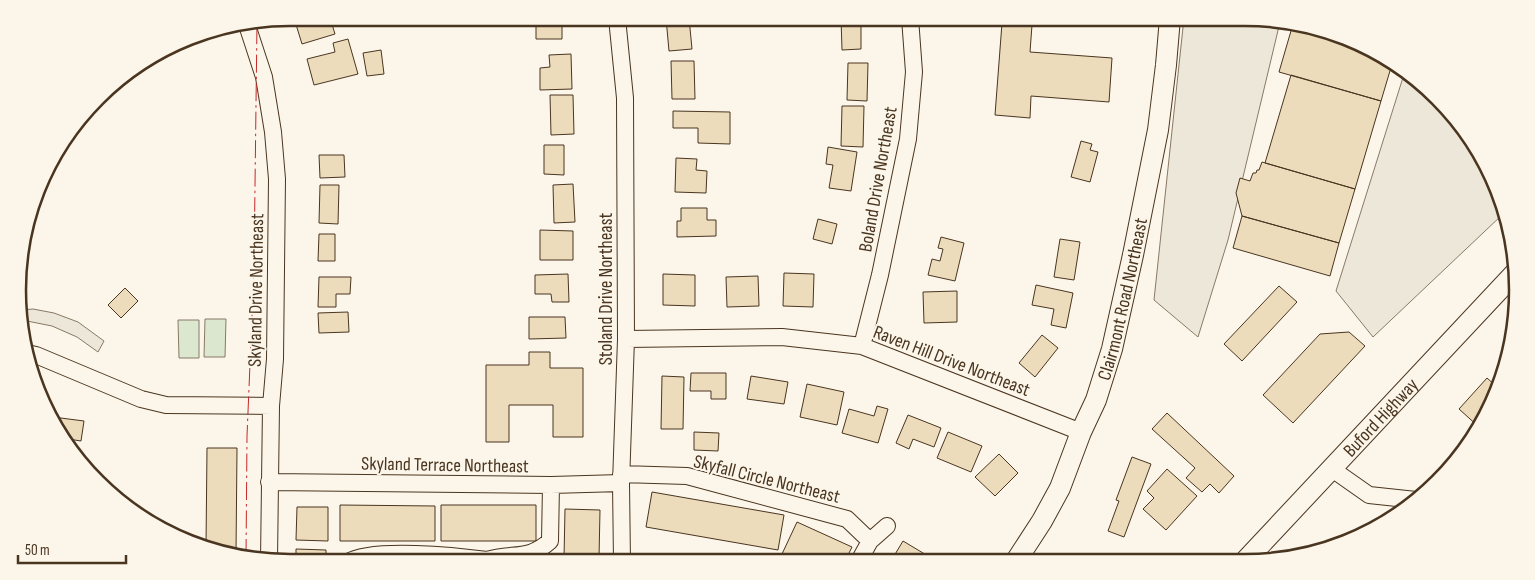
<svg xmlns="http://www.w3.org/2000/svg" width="1535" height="580" font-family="'Sofia Sans Condensed',sans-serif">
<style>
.green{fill:#dce7d0;stroke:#887966}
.parking{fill:#ede7d9;stroke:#887966}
.building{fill:#ecdcbc;stroke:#4a3520}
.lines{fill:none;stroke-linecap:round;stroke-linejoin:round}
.minor-casing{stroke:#4a3520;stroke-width:18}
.major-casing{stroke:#4a3520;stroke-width:22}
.minor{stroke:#fbf6e9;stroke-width:16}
.major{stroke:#fbf6e9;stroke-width:20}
.power{stroke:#c62828;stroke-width:1;stroke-dasharray:18 4 2.5 4;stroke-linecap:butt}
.labels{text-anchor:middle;stroke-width:4;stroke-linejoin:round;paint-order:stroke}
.street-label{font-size:19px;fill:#4a3520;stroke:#fbf6e9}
.rim{fill:none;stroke:#4a3520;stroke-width:2.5}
</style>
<rect width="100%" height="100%" fill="#fbf6e9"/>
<path class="green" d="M 205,319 L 226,319 L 225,357 L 204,357 Z
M 178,320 L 199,320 L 199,358 L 179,358 Z"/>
<path class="parking" d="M 1184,18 L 1245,18 L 1280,22 L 1228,240 L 1198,337 L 1154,300 Z
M 1405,71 L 1411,74 L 1481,154 L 1502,215 L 1373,337 L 1336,291 Z
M 33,309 L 54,313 L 78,322 L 104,341 L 98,352 L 77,337 L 52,326 L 22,320 L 22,310 Z"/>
<path class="building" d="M 294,18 L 330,18 L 335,34 L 302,44 Z
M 543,18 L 562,18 L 562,39 L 536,39 L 536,26 L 543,26 Z
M 666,18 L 689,18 L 692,49 L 669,51 Z
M 841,18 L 861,18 L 861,49 L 842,50 Z
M 1002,23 L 1032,25 L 1030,52 L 1112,58 L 1109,102 L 1031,96 L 1030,118 L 995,115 Z
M 1293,24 L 1316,27 L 1392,64 L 1381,101 L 1279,72 Z
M 348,39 L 358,74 L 314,85 L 307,59 L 335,52 L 333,43 Z
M 381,50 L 384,74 L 367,76 L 363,53 Z
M 571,54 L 572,89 L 540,90 L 540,68 L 550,67 L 549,55 Z
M 671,61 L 694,61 L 695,99 L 672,99 Z
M 848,63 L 868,63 L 867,101 L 847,100 Z
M 1291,75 L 1381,101 L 1355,189 L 1265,163 Z
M 550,95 L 573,95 L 574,134 L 551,135 Z
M 842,106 L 864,106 L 863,147 L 841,146 Z
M 673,111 L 730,112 L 730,144 L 698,143 L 698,128 L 673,128 Z
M 1081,141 L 1092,144 L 1090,150 L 1098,152 L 1090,182 L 1071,177 Z
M 544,145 L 564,145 L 564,175 L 544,174 Z
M 828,147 L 857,152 L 851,191 L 829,188 L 833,165 L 826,164 Z
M 319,155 L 344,155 L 345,177 L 320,178 Z
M 676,158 L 697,159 L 696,170 L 707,171 L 706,193 L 675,192 Z
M 1262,162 L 1355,189 L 1339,243 L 1242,216 L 1236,193 L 1240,178 L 1250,181 L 1253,173 L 1256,173 L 1257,170 L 1259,170 Z
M 573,184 L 575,222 L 554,223 L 553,185 Z
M 320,185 L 339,185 L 338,224 L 319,223 Z
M 681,208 L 707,208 L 707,220 L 716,220 L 716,236 L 677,237 L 677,221 L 681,221 Z
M 1242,216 L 1339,243 L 1330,276 L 1233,248 Z
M 818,219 L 837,224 L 832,244 L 813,239 Z
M 540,230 L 573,231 L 573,260 L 540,260 Z
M 319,234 L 335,234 L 335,261 L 318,261 Z
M 941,237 L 964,243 L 955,281 L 928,275 L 932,259 L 940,261 L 943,249 L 938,248 Z
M 1060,239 L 1080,242 L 1074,280 L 1054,277 Z
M 784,273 L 814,274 L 813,307 L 783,306 Z
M 568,274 L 569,302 L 552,302 L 551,294 L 535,294 L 535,275 Z
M 663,274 L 695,275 L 695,306 L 663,305 Z
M 758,276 L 759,306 L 727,307 L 726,277 Z
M 319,277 L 351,277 L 350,294 L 336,294 L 336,307 L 318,307 Z
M 1036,285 L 1073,293 L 1066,328 L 1051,325 L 1054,309 L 1032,305 Z
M 1279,286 L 1297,302 L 1242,361 L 1224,344 Z
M 125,288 L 138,301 L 121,318 L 108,305 Z
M 957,291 L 957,322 L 924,323 L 923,292 Z
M 348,312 L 349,332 L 319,333 L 318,313 Z
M 529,317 L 565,317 L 566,338 L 529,339 Z
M 1349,332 L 1365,346 L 1293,423 L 1263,395 L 1320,334 Z
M 1042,335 L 1058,348 L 1035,377 L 1019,363 Z
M 529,352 L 550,352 L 550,368 L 583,368 L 583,437 L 553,437 L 553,405 L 509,405 L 509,442 L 486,442 L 486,365 L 529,365 Z
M 691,373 L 726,373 L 726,399 L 711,399 L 711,391 L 690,391 Z
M 662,376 L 684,377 L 683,429 L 661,429 Z
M 751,376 L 788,382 L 784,404 L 747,399 Z
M 1487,378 L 1497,387 L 1480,428 L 1459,409 Z
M 807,384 L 844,392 L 837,425 L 800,417 Z
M 877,406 L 888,409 L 878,443 L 842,433 L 849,409 L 874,416 Z
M 1167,413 L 1234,476 L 1219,493 L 1210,484 L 1202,492 L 1186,478 L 1195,468 L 1152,429 Z
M 908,415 L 941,428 L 934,447 L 913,439 L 909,449 L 896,443 Z
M 53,417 L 84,421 L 81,441 L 62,438 Z
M 694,432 L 719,433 L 718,451 L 694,450 Z
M 948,432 L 982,446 L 971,472 L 937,458 Z
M 207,448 L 237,448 L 236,555 L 219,553 L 206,547 Z
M 999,454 L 1018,473 L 995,496 L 975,477 Z
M 1132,457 L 1151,464 L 1124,537 L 1108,531 L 1119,501 L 1116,500 Z
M 1167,469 L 1197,496 L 1166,530 L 1143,509 L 1154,498 L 1147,491 Z
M 652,492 L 784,515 L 778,550 L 646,527 Z
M 340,505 L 435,506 L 435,541 L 340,541 Z
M 441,505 L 536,505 L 536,541 L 441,541 Z
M 297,507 L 328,507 L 328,541 L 296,540 Z
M 565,509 L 600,510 L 599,558 L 564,558 Z
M 797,522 L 852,547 L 845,561 L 797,561 L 782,554 Z
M 903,541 L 933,559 L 932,561 L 891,561 Z
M 296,549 L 326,550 L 326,562 L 296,562 Z"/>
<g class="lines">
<g class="minor-casing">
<path id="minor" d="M 617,18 L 625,98 L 626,339 L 621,483 L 622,562
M 247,25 L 264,77 L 273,132 L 277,179 L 275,359 L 271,406 L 269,560
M 626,339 L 782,337 L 862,346 L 1081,432
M 862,346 L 880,275 L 908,139 L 914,72 L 910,18
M 27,353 L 36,355 L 141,399 L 166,405 L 271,406
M 1332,469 L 1369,495 L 1416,500
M 621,474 L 687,476 L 847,519 L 870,541 L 859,561
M 269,482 L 551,485 L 621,483
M 870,541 L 887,526
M 348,562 C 372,547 458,556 487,560
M 487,562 L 487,560 C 513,552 528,561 550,541 L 551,485"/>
</g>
<g class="major-casing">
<g id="major">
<path id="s1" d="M 1246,560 L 1514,274"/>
<path id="s2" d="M 1016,561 L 1042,521 L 1060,488 L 1081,432 L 1096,400 L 1112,349 L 1133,255 L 1158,130 L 1166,65 L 1170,18"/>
</g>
</g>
<use href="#minor" class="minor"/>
<use href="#major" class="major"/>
<path class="power" d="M 246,557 L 247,436 L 254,268 L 257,23"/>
</g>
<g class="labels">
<g class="street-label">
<text transform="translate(877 179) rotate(-80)" y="7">Boland Drive Northeast</text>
<text transform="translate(605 289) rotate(-90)" y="7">Stoland Drive Northeast</text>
<text transform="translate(255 290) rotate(-89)" y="7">Skyland Drive Northeast</text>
<text dy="7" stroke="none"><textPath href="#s2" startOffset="285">Clairmont Road Northeast</textPath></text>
<text transform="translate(952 360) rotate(21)" y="7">Raven Hill Drive Northeast</text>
<text dy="7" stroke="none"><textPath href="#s1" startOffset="196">Buford Highway</textPath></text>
<text transform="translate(445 464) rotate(1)" y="7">Skyland Terrace Northeast</text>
<text transform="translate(767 478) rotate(14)" y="7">Skyfall Circle Northeast</text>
</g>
</g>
<path d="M0 0H1535V580H0ZM290 26H1245A264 264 0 0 1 1509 290V290A264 264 0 0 1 1245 554H290A264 264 0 0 1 26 290V290A264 264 0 0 1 290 26Z" fill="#fbf6e9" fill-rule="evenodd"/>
<path class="rim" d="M290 26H1245A264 264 0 0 1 1509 290V290A264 264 0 0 1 1245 554H290A264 264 0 0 1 26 290V290A264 264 0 0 1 290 26Z"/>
<path d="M18 555v8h108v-8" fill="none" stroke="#4a3520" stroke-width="2.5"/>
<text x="25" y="555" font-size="15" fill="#4a3520" stroke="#fbf6e9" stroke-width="4" paint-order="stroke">50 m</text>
</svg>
